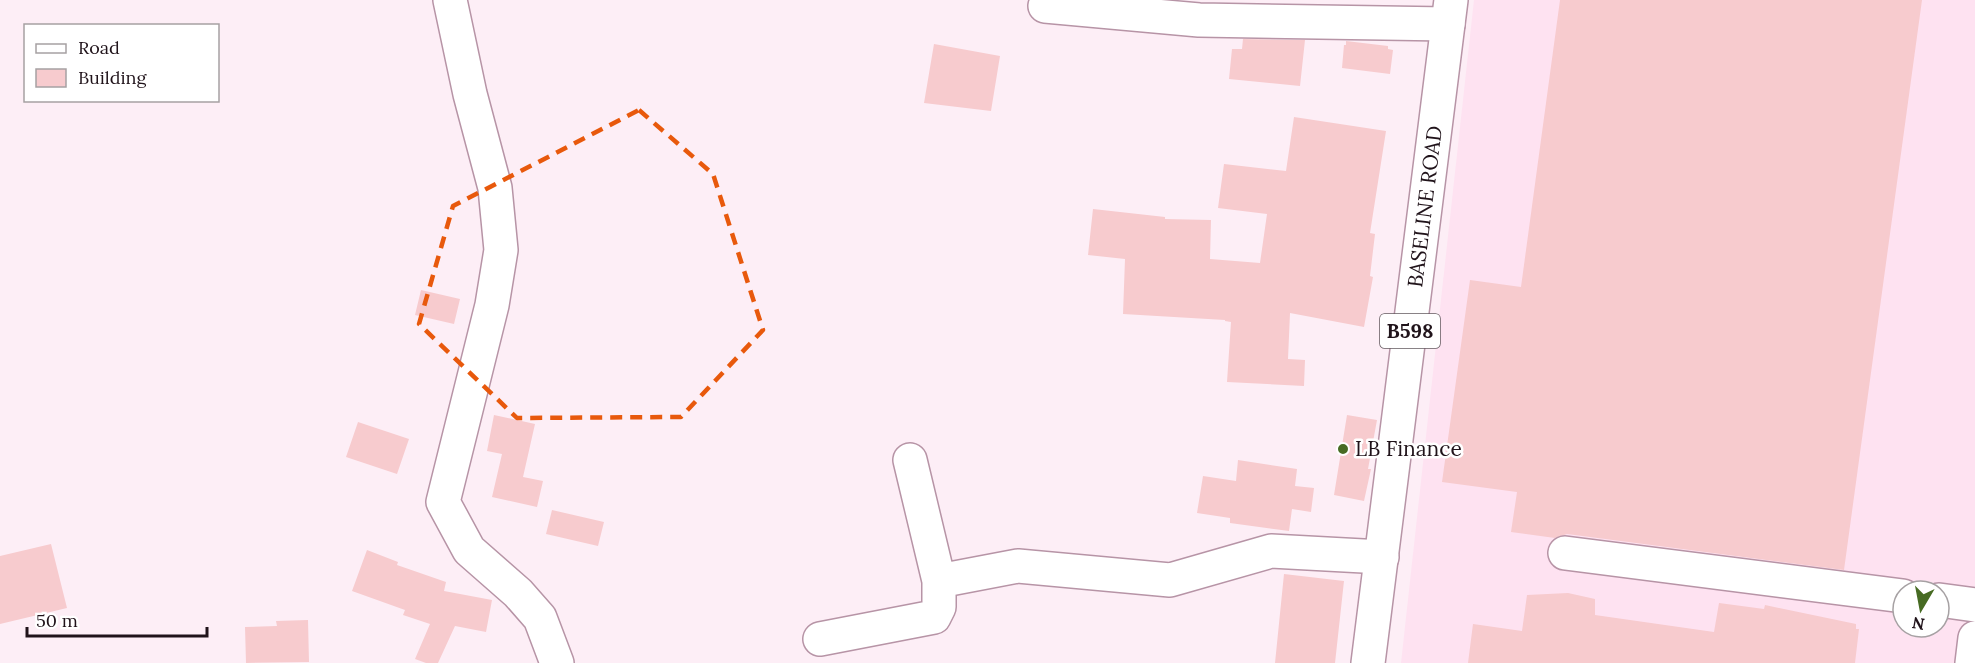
<svg xmlns="http://www.w3.org/2000/svg" width="1975" height="663" font-family="Lora,serif">
<style>
.built{fill:#fee2f1;fill-rule:evenodd}
.building{fill:#f7cbce}
.lines{fill:none;stroke-linecap:round;stroke-linejoin:round}
.minor-casing{stroke:#b794a6;stroke-width:36}
.major-casing{stroke:#b794a6;stroke-width:36}
.minor{stroke:#fff;stroke-width:33}
.major{stroke:#fff;stroke-width:33}
.marked{fill:none;stroke:#e8590c;stroke-width:4.5;stroke-dasharray:12 8;stroke-linejoin:round}
.poi-dot{fill:#476b23;stroke:#fff;stroke-width:2}
.labels{text-anchor:middle;stroke-width:5;stroke-linejoin:round;paint-order:stroke}
.shield{fill:#fff;stroke:#635a5f;stroke-width:1.5}
.shield-label{font-size:20px;font-weight:bold;fill:#20131a}
.street-label{font-size:21px;fill:#20131a;stroke:#fff}
.poi-label{font-size:21px;fill:#20131a;stroke:#fff;text-anchor:start}
</style>
<rect width="100%" height="100%" fill="#fdeef6"/>
<path class="built" d="M 1474,0 L 1975,0 L 1975,663 L 1401,663 ZM 1903,591 L 1939,591 L 1939,627 L 1903,627 Z"/>
<path class="building" d="M 1560,0 L 1922,0 L 1844,570 L 1567,534 L 1555,538 L 1511,532 L 1517,492 L 1442,482 L 1470,280 L 1521,287 Z
M 1243,39 L 1305,40 L 1300,86 L 1229,79 L 1232,49 L 1242,49 Z
M 1346,41 L 1388,46 L 1388,49 L 1393,50 L 1390,74 L 1342,68 L 1344,45 L 1346,45 Z
M 934,44 L 1000,56 L 991,111 L 924,103 Z
M 1294,117 L 1386,131 L 1370,233 L 1375,234 L 1370,276 L 1373,277 L 1364,327 L 1290,313 L 1288,359 L 1305,360 L 1304,386 L 1227,382 L 1231,322 L 1225,321 L 1225,320 L 1123,314 L 1125,259 L 1088,255 L 1093,209 L 1165,217 L 1165,219 L 1211,220 L 1210,259 L 1260,263 L 1267,214 L 1218,208 L 1224,164 L 1286,171 Z
M 421,290 L 460,299 L 454,324 L 415,315 Z
M 494,415 L 535,424 L 523,477 L 543,481 L 537,507 L 492,497 L 502,454 L 487,451 Z
M 1347,415 L 1377,420 L 1368,469 L 1371,469 L 1364,501 L 1334,495 Z
M 358,422 L 409,439 L 397,474 L 346,457 Z
M 1238,460 L 1297,469 L 1295,486 L 1314,488 L 1311,512 L 1292,509 L 1289,531 L 1230,523 L 1230,518 L 1197,513 L 1203,476 L 1236,481 Z
M 552,510 L 604,522 L 598,546 L 546,534 Z
M 51,544 L 67,608 L 0,624 L 0,556 Z
M 367,550 L 398,562 L 397,565 L 446,582 L 444,591 L 492,600 L 486,632 L 455,626 L 438,663 L 426,663 L 415,659 L 430,624 L 403,615 L 405,610 L 352,591 Z
M 1284,574 L 1344,581 L 1335,663 L 1275,663 Z
M 1568,593 L 1595,599 L 1595,615 L 1714,632 L 1719,603 L 1764,609 L 1765,605 L 1856,624 L 1856,629 L 1859,629 L 1855,663 L 1468,663 L 1473,624 L 1522,631 L 1527,595 Z
M 308,620 L 309,662 L 246,663 L 245,627 L 277,626 L 276,621 Z"/>
<g class="lines">
<g class="minor-casing">
<path id="minor" d="M 450,0 L 470,94 L 495,188 L 501,250 L 492,305 L 443,502 L 469,550 L 518,593 L 540,618 L 557,663
M 1045,6 L 1199,20 L 1448,24
M 910,460 L 939,581 L 1018,566 L 1170,580 L 1271,551 L 1382,557
M 1565,553 L 1903,596
M 1939,600 L 1975,605
M 820,639 L 934,617 L 939,607 L 939,581
M 1972,663 L 1975,638"/>
</g>
<g class="major-casing">
<g id="major">
<path id="s1" d="M 1368,663 L 1451,0"/>
</g>
</g>
<use href="#minor" class="minor"/>
<use href="#major" class="major"/>
</g>
<path class="marked" d="M 639,110 L 713,174 L 763,330 L 681,417 L 517,418 L 419,324 L 453,206 Z"/>
<circle class="poi-dot" cx="1343" cy="449" r="6"/>
<g class="labels">
<rect class="shield" x="1380" y="314" width="60" height="34" rx="4.5"/>
<g class="shield-label">
<text x="1410" y="338">B598</text>
</g>
<g class="street-label">
<text dy="7" stroke="none"><textPath href="#s1" startOffset="460">BASELINE ROAD</textPath></text>
</g>
<g class="poi-label">
<text x="1355" y="456">LB Finance</text>
</g>
</g>
<rect x="24" y="24" width="195" height="78" fill="#ffffff" stroke="#a6a1a3" stroke-width="1.5"/>
<rect x="36" y="44" width="30" height="9" fill="#ffffff" stroke="#a6a1a3" stroke-width="1.5"/>
<text x="78" y="54" font-size="18" fill="#20131a">Road</text>
<rect x="36" y="69" width="30" height="18" fill="#f7cbce" stroke="#a6a1a3" stroke-width="1.5"/>
<text x="78" y="84" font-size="18" fill="#20131a">Building</text>
<g transform="translate(1921 609) rotate(190)"><circle r="28" fill="#ffffff" stroke="#a6a1a3" stroke-width="1.5"/>
<path d="M0-4.5L10 22L0 15L-10 22Z" fill="#476b23"/>
<text y="-9" font-size="16" font-weight="bold" text-anchor="middle" fill="#20131a">N</text>
</g>
<path d="M27 627v9h180v-9" fill="none" stroke="#20131a" stroke-width="3"/>
<text x="36" y="627" font-size="18" fill="#20131a" stroke="#ffffff" stroke-width="4.5" paint-order="stroke">50 m</text>
</svg>
